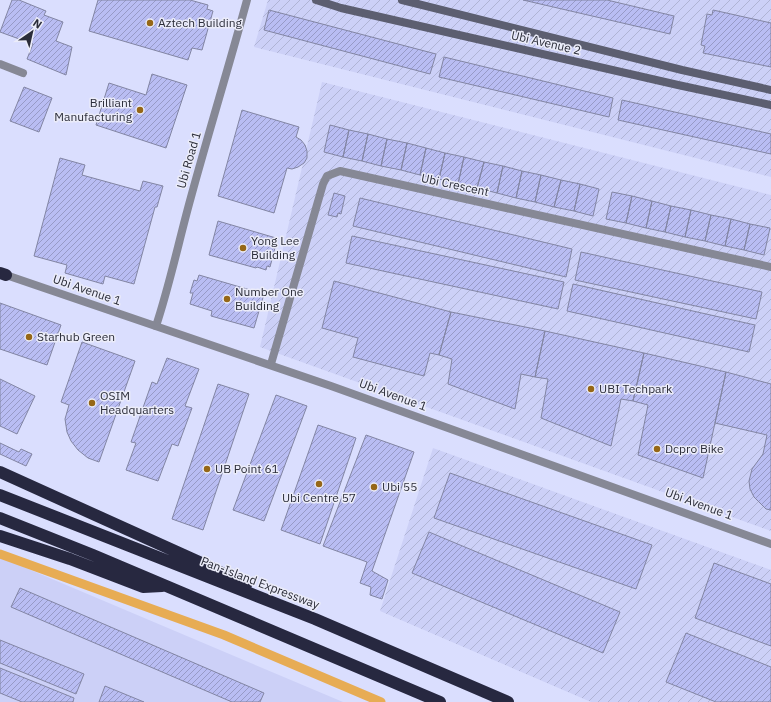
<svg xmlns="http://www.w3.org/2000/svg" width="771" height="702" font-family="'IBM Plex Sans',sans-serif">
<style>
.built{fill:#ccd0f7}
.industrial{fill:url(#industrial-furrows)}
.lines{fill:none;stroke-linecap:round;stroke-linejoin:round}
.canal{stroke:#e7ac54;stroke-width:9}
.building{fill:url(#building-hatch);stroke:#8285a3}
.minor{stroke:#868895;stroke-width:8}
.tertiary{stroke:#868895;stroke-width:8}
.secondary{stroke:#5c5e70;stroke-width:8}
.motorway{stroke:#272840;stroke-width:12}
.poi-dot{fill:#966717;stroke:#ebecf9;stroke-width:1.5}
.labels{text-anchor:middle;stroke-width:3;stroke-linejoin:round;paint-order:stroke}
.poi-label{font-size:12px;fill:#2b2d39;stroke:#ebecf9;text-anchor:start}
.street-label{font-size:12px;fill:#2b2d39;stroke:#ebecf9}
</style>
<defs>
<pattern id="industrial-furrows" width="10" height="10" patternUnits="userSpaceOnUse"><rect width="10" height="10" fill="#ccd0f7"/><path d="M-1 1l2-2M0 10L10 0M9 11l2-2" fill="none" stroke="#afb3d4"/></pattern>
<pattern id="building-hatch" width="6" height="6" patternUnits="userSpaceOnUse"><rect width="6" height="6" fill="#b9bdf3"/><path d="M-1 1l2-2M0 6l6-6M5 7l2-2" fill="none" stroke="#979ac6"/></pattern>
</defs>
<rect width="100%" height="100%" fill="#dadefe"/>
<path class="built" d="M 0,557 L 343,702 L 0,702 Z"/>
<path class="industrial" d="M 268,0 L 771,0 L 771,177 L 254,47 Z
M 322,82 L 771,195 L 771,531 L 260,347 Z
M 433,448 L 771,570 L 771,702 L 591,702 L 380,611 Z"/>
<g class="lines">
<path class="canal" d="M 0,554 L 224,635 L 381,702"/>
</g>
<path class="building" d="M 12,0 L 19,0 L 46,11 L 44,15 L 63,22 L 56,41 L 72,47 L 66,75 L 27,59 L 33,44 L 0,32 Z
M 98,0 L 190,0 L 208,5 L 207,9 L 213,11 L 202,50 L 192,48 L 188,60 L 89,31 Z
M 523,0 L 607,0 L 674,16 L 670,34 Z
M 269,10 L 436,54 L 430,74 L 264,30 Z
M 713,10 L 771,23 L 771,67 L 703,53 L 705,46 L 701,45 L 707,14 L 712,15 Z
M 444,57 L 613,98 L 609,117 L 439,77 Z
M 152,74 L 187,85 L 166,148 L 96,125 L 109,83 L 146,95 Z
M 24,87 L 52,98 L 39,132 L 10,121 Z
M 622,100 L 771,134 L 771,154 L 618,120 Z
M 242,110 L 299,127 L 296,137 L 301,140 L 305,145 L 307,151 L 307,158 L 304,163 L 298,167 L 292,169 L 287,168 L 274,213 L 218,196 Z
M 330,125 L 349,130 L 343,157 L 324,152 Z
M 349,130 L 368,134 L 362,161 L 343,157 Z
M 368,134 L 387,139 L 381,166 L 362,161 Z
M 387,139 L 407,143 L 401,170 L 381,166 Z
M 407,143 L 426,148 L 420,175 L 401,170 Z
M 426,148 L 445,153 L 439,179 L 420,175 Z
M 445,153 L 464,157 L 458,184 L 439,179 Z
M 464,157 L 484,162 L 477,188 L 458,184 Z
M 60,158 L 85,165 L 82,175 L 140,191 L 143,181 L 163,186 L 157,207 L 155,207 L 134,284 L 105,276 L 103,284 L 65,273 L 67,265 L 34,256 Z
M 484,162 L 503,166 L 497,193 L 477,188 Z
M 503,166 L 522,171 L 516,198 L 497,193 Z
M 522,171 L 541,175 L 535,202 L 516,198 Z
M 541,175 L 561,180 L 554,207 L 535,202 Z
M 561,180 L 580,184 L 574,211 L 554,207 Z
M 580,184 L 599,189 L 593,216 L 574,211 Z
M 612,192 L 632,196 L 626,223 L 606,219 Z
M 334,193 L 345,196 L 341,214 L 338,213 L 337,217 L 328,215 Z
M 632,196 L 652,201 L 646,228 L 626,223 Z
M 360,198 L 572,249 L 566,277 L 353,226 Z
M 652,201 L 671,206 L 665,232 L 646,228 Z
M 671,206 L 691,210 L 685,237 L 665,232 Z
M 691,210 L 711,215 L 705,241 L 685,237 Z
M 711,215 L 731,219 L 725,246 L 705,241 Z
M 731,219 L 750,224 L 744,250 L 725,246 Z
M 218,221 L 276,238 L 275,240 L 277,240 L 270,267 L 267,266 L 266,270 L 257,267 L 256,268 L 209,255 Z
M 750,224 L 770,228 L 764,255 L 744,250 Z
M 352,236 L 564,282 L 558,309 L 346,263 Z
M 581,252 L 762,292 L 756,319 L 575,280 Z
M 199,275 L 264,294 L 254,328 L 211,316 L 212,311 L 190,304 L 193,293 L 190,293 L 194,280 L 197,281 Z
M 334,281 L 451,312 L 439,355 L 430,353 L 424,376 L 353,357 L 358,338 L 322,328 Z
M 573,284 L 755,325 L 749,352 L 567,311 Z
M 0,303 L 61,325 L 47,365 L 0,349 Z
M 451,312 L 545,331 L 535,377 L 521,374 L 515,409 L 448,384 L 452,359 L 439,355 Z
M 545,331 L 644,353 L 633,401 L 621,399 L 611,446 L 541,418 L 548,379 L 535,377 Z
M 82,342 L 135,361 L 99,462 L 88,458 L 78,450 L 71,441 L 67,432 L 65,419 L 69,405 L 61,402 Z
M 644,353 L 726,372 L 703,478 L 638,455 L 648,405 L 633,401 Z
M 167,358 L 199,369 L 185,406 L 192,408 L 178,446 L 172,444 L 158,481 L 126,470 L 136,443 L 131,442 L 152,382 L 157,384 Z
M 726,372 L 771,384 L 771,510 L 766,509 L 754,497 L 750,489 L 749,481 L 752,469 L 763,454 L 767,435 L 715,423 Z
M 0,379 L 35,396 L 17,434 L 0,426 Z
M 218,384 L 249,394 L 203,530 L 172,519 Z
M 276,395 L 307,406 L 264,521 L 233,510 Z
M 318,425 L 356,438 L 320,544 L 281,530 Z
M 366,435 L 414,452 L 372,571 L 388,580 L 382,599 L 370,595 L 371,587 L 360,583 L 367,562 L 323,546 Z
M 0,443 L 19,452 L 21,449 L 32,454 L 26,466 L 0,454 Z
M 450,473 L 652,545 L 636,589 L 434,518 Z
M 429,532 L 620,612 L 603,653 L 412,573 Z
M 714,563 L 771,584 L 771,646 L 695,618 Z
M 20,588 L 264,693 L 260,702 L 232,702 L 11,607 Z
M 686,633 L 771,667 L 771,702 L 716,702 L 666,682 Z
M 0,640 L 84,674 L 76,694 L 0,663 Z
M 0,668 L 74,698 L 73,702 L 22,702 L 0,693 Z
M 105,686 L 144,702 L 99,702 Z"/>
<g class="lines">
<path class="minor" d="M 0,64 L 23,73
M 156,326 C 170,284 179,240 191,197 C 209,131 229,66 247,0
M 271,364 L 323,184 L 327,176 L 340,171 L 771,267"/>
<path class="tertiary" d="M 6,275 L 331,386 L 771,544"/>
<path class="secondary" d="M 316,0 L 341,8 L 678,85 L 771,105
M 402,0 L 682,70 L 771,90"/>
<path class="motorway" d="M 0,273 L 6,275
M 0,472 L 208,566 L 246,585
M 0,495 L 315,619 L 508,702
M 0,518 L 93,555 L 440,702
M 0,536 L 70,559 L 143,587 L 162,586"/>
</g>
<g class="poi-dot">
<circle cx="150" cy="23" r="4"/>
<circle cx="140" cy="110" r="4"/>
<circle cx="243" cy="248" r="4"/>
<circle cx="227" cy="299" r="4"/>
<circle cx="29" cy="337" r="4"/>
<circle cx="591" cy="389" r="4"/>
<circle cx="92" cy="403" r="4"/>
<circle cx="657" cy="449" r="4"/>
<circle cx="207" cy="469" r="4"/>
<circle cx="319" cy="484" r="4"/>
<circle cx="374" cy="487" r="4"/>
</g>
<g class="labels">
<g class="poi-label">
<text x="158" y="27">Aztech Building</text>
<text x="132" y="107" text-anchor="end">Brilliant<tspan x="132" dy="14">Manufacturing</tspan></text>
<text x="251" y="245">Yong Lee<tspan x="251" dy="14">Building</tspan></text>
<text x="235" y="296">Number One<tspan x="235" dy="14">Building</tspan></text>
<text x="37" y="341">Starhub Green</text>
<text x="599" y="393">UBI Techpark</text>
<text x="100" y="400">OSIM<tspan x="100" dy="14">Headquarters</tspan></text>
<text x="665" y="453">Dcpro Bike</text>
<text x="215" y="473">UB Point 61</text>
<text x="382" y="491">Ubi 55</text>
<text x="319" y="502" text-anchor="middle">Ubi Centre 57</text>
</g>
<g class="street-label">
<text transform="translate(546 43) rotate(13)" y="4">Ubi Avenue 2</text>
<text transform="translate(189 160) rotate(-74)" y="4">Ubi Road 1</text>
<text transform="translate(455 185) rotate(12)" y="4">Ubi Crescent</text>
<text transform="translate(87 290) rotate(19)" y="4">Ubi Avenue 1</text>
<text transform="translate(393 395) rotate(20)" y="4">Ubi Avenue 1</text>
<text transform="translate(699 504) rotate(20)" y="4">Ubi Avenue 1</text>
<text transform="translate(260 583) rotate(21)" y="4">Pan-Island Expressway</text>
</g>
</g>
<g transform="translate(32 32) rotate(34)" stroke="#ebecf9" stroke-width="3" paint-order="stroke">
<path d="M0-3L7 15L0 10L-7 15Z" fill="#2b2d39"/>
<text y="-6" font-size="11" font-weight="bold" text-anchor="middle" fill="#2b2d39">N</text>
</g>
</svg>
